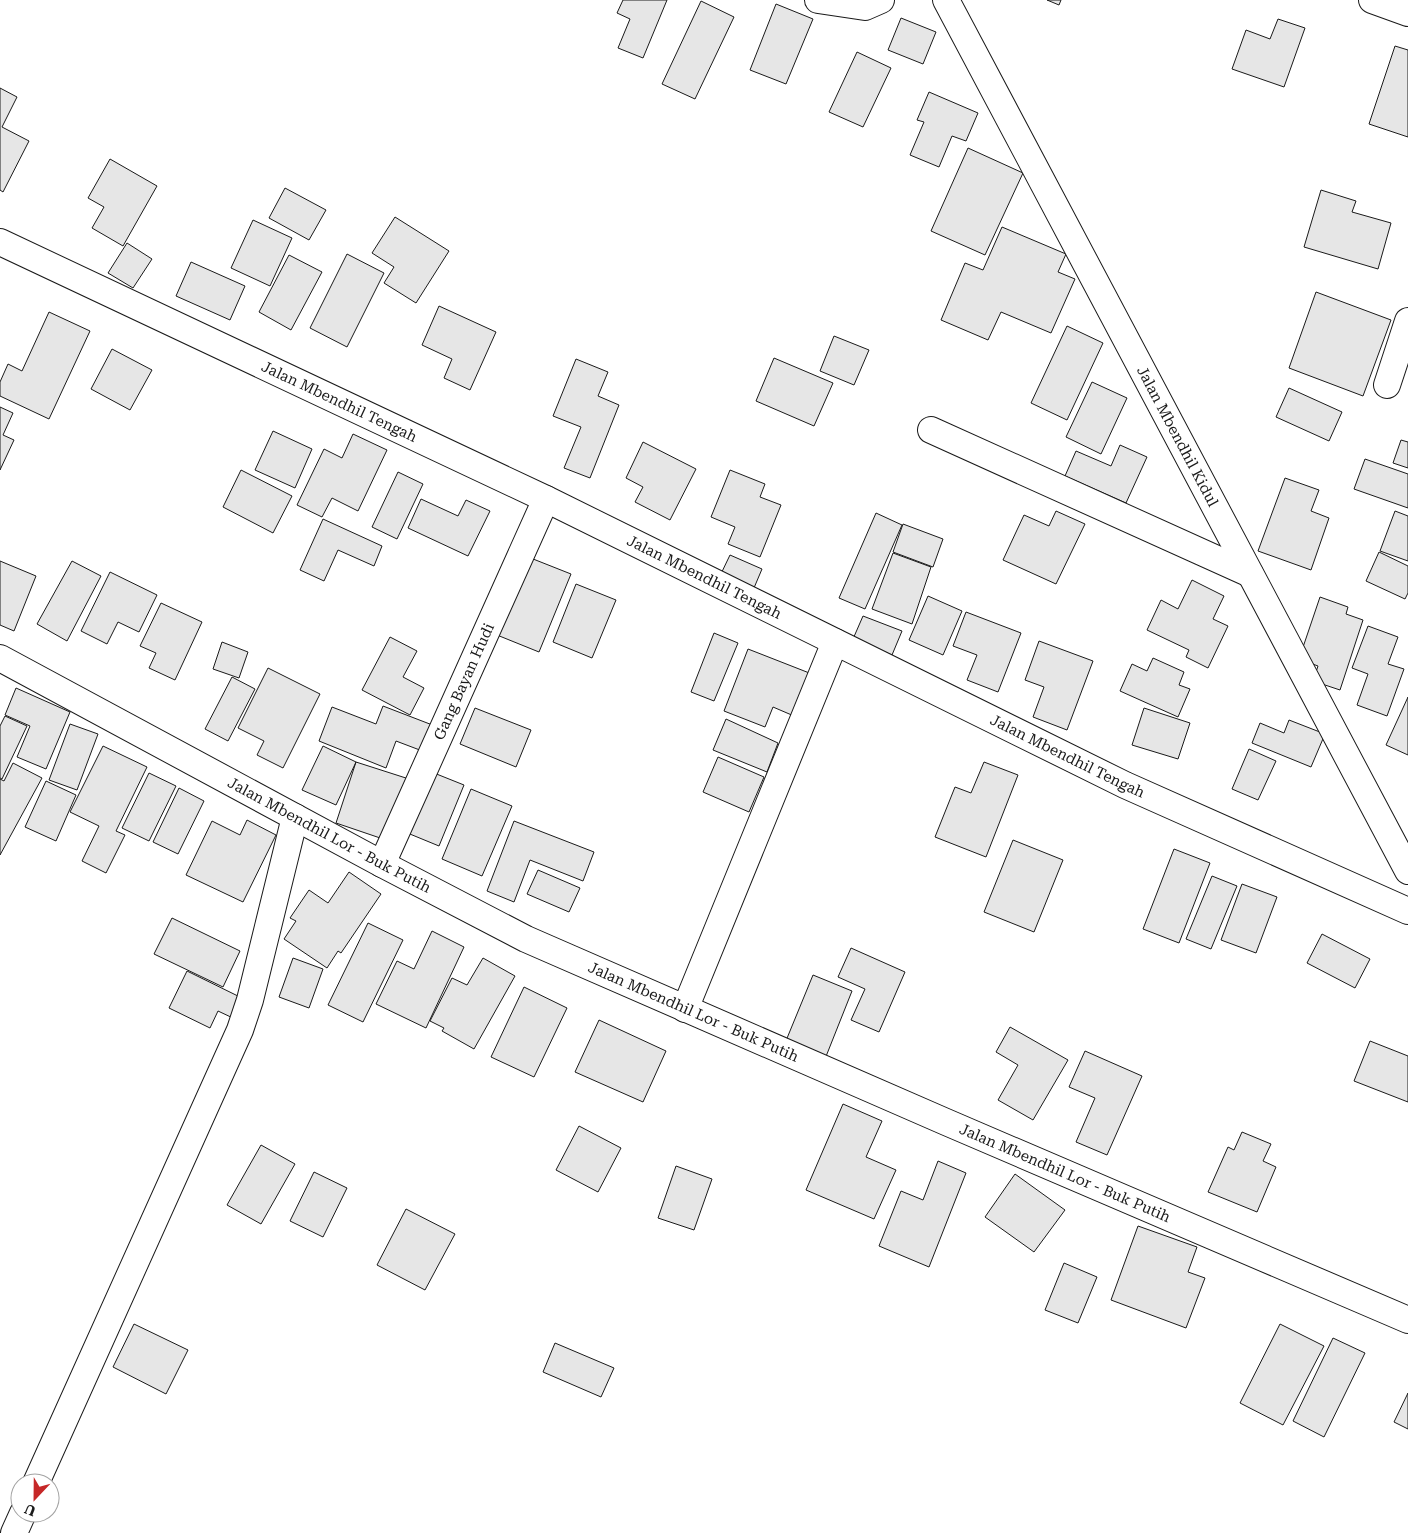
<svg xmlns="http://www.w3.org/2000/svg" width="1408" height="1533" font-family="'Roboto Serif',serif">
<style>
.building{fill:#e6e6e6;stroke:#1a1a1a}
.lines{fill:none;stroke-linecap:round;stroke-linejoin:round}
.street-casing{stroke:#1a1a1a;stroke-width:28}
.street{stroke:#fff;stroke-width:26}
.labels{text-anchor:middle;stroke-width:4;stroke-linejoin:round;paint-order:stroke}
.street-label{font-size:15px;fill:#1a1a1a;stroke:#fff}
</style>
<rect width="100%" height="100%" fill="#fff"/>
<path class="building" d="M 623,0 L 667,0 L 643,58 L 618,48 L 630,19 L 617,13 Z
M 1047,0 L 1061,0 L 1059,5 Z
M 701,1 L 734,17 L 695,99 L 662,84 Z
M 776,4 L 813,19 L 786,84 L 750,70 Z
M 901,18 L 936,32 L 923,64 L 888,50 Z
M 1278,19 L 1305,28 L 1284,87 L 1232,69 L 1246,30 L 1270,39 Z
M 1395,46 L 1408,50 L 1408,137 L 1369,124 Z
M 857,52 L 891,68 L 863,127 L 829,112 Z
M 0,88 L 17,97 L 2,127 L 29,141 L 3,192 L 0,190 Z
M 929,92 L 978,113 L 966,141 L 952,136 L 939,167 L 910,155 L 924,122 L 917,120 Z
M 968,148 L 1023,173 L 985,255 L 931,231 Z
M 110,159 L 157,186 L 123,246 L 92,228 L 104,207 L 88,198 Z
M 285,188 L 326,210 L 309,240 L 269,218 Z
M 1321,190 L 1356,201 L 1352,212 L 1391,223 L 1378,269 L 1304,247 Z
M 395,217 L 449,251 L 416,303 L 384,283 L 394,267 L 372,253 Z
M 253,220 L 292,238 L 270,286 L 231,268 Z
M 1002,227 L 1066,254 L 1058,272 L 1075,279 L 1051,333 L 1001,312 L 988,340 L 941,320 L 965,263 L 983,270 Z
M 127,243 L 152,259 L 133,288 L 108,273 Z
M 347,254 L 384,273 L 347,347 L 310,328 Z
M 289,255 L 322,272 L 291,330 L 259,312 Z
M 191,262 L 245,286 L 230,320 L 176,296 Z
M 1316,292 L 1391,320 L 1363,396 L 1289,368 Z
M 439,306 L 496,332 L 470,390 L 444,378 L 452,359 L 422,345 Z
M 49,312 L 90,331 L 49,419 L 0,396 L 0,382 L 8,364 L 22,371 Z
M 1067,326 L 1103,343 L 1067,420 L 1031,403 Z
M 834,336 L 869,350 L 854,385 L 820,371 Z
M 112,349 L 152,370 L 130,410 L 91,389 Z
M 774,358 L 833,383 L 814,426 L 756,401 Z
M 576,359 L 608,372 L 598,396 L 619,405 L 590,478 L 564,468 L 581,427 L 553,416 Z
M 1092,382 L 1127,398 L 1101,454 L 1066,437 Z
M 1289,388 L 1342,412 L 1329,441 L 1276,417 Z
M 0,407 L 13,413 L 3,435 L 14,440 L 0,470 Z
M 273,431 L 312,449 L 295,488 L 255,470 Z
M 353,434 L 387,450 L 358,511 L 332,498 L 322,517 L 297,505 L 324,449 L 342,458 Z
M 1401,440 L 1408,442 L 1408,468 L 1393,463 Z
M 643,442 L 696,469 L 670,520 L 635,502 L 643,487 L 626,478 Z
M 1120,445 L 1147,457 L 1126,503 L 1065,476 L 1076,451 L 1111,466 Z
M 1365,459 L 1408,474 L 1408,508 L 1354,489 Z
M 241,470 L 292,496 L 273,533 L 223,507 Z
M 730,470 L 765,484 L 760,497 L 781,505 L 760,557 L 728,544 L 735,527 L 711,517 Z
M 398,472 L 423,484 L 397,539 L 372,527 Z
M 1285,478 L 1319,490 L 1311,511 L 1329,518 L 1311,570 L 1258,551 Z
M 421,499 L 458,516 L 466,500 L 490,511 L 468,556 L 408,528 Z
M 1056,511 L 1085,524 L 1056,584 L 1003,560 L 1024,515 L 1049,526 Z
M 1395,511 L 1408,516 L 1408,561 L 1380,551 Z
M 876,513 L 902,525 L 865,609 L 839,598 Z
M 323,519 L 382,546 L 374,566 L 338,550 L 324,581 L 300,570 Z
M 903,524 L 943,539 L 933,567 L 893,552 Z
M 1379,552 L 1408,566 L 1408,593 L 1405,599 L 1366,581 Z
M 893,553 L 931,567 L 912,624 L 872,609 Z
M 523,555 L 571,574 L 539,652 L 492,633 Z
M 730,555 L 762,569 L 751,595 L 718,580 Z
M 0,561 L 36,576 L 14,631 L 0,625 Z
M 72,561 L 101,576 L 67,641 L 37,624 Z
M 110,572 L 157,595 L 139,632 L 118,622 L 107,644 L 81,631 Z
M 1192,580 L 1224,596 L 1213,619 L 1228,626 L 1208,668 L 1186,657 L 1189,650 L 1147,630 L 1161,600 L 1178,609 Z
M 576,584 L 616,600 L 592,658 L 553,642 Z
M 928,596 L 962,611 L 943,655 L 909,640 Z
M 1320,597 L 1348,607 L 1346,614 L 1363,620 L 1340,690 L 1313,681 L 1318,666 L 1299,659 Z
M 161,603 L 202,622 L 175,680 L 149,668 L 156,653 L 140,646 Z
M 966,612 L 1021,633 L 998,692 L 967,680 L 977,655 L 953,646 Z
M 863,616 L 902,631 L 892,655 L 853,639 Z
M 1368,626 L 1398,637 L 1388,664 L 1404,669 L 1387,716 L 1357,705 L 1368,674 L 1352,668 Z
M 714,633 L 738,643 L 714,701 L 691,692 Z
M 390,637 L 417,651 L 403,677 L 424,688 L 410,715 L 362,690 Z
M 1039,641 L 1093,661 L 1067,730 L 1033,717 L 1044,687 L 1025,680 Z
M 222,642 L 248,652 L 239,678 L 213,669 Z
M 748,649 L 817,676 L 801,719 L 773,707 L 765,727 L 724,711 Z
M 1153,658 L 1184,672 L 1179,685 L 1190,689 L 1178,717 L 1120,691 L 1132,664 L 1147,671 Z
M 268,668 L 320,694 L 283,768 L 257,755 L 264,741 L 238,728 Z
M 232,677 L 255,689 L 228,741 L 205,729 Z
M 16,688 L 70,712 L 46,769 L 17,757 L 30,726 L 5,715 Z
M 1408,697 L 1408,755 L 1386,745 Z
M 383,706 L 435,726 L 425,752 L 396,741 L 386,768 L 319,741 L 332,707 L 376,724 Z
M 475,708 L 531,730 L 516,767 L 460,744 Z
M 1144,708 L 1190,723 L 1178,759 L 1132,745 Z
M 5,716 L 27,726 L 2,779 L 0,778 L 0,726 Z
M 726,719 L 778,743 L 767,772 L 713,750 Z
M 1289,720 L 1325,734 L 1311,767 L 1252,743 L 1260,723 L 1284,733 Z
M 70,724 L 98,734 L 77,790 L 49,780 Z
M 103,746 L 147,767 L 116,831 L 125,835 L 106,873 L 82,861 L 99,826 L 70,812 Z
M 323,746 L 356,762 L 336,805 L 302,790 Z
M 1249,749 L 1276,761 L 1258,800 L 1232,789 Z
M 718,757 L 764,777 L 749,812 L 703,792 Z
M 356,762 L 409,779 L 389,841 L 336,823 Z
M 984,762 L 1018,775 L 986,857 L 935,837 L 955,787 L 971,793 Z
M 13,763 L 42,778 L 0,855 L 0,779 L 4,781 Z
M 429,771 L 464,785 L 439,846 L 405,832 Z
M 149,773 L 176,786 L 149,841 L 122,828 Z
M 46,781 L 76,795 L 56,841 L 25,827 Z
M 179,788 L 204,801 L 178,854 L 153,842 Z
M 471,789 L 512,806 L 482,876 L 442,859 Z
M 247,820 L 276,835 L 243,902 L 186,875 L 212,821 L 240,835 Z
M 514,821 L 594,852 L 583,881 L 530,860 L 514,902 L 487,891 Z
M 1013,840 L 1063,860 L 1034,932 L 984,912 Z
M 1174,849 L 1210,863 L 1179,943 L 1143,929 Z
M 538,870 L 580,888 L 569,912 L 527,894 Z
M 349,872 L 381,894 L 341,953 L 338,951 L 327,968 L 284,939 L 296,921 L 290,918 L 309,890 L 328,903 Z
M 1212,876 L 1237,886 L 1211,949 L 1186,939 Z
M 1242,884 L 1277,897 L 1256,953 L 1221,940 Z
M 172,918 L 240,951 L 223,987 L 154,954 Z
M 368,923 L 403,940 L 363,1022 L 328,1005 Z
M 432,931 L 464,947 L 426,1028 L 376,1004 L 397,961 L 414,969 Z
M 1322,934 L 1370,959 L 1355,988 L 1307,963 Z
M 851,948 L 905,972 L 879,1032 L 851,1020 L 865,989 L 838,977 Z
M 293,958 L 323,969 L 309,1008 L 279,997 Z
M 483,958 L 515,976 L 474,1049 L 442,1031 L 444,1028 L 430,1021 L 452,978 L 467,985 Z
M 187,971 L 244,999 L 235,1019 L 218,1011 L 210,1028 L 169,1008 Z
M 813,975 L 852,991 L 823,1064 L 783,1048 Z
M 524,987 L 567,1008 L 534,1077 L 491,1057 Z
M 599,1020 L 666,1051 L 643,1102 L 575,1072 Z
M 1010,1027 L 1068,1060 L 1033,1120 L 998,1100 L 1018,1065 L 996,1052 Z
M 1370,1041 L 1408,1056 L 1408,1102 L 1354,1081 Z
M 1085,1051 L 1142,1076 L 1107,1155 L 1076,1142 L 1095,1098 L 1069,1087 Z
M 843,1104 L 882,1121 L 866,1157 L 896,1170 L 874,1219 L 806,1190 Z
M 579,1126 L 621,1148 L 598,1192 L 556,1170 Z
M 1242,1132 L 1271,1144 L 1263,1161 L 1276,1167 L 1257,1212 L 1208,1192 L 1228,1147 L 1234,1150 Z
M 261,1145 L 295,1164 L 261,1224 L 227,1205 Z
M 938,1161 L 966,1173 L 929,1267 L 879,1246 L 901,1191 L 923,1200 Z
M 676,1166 L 712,1179 L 694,1230 L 658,1218 Z
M 314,1172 L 347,1188 L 323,1237 L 290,1221 Z
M 1015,1174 L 1065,1210 L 1034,1252 L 985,1217 Z
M 406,1209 L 455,1234 L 425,1290 L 377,1265 Z
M 1138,1226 L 1197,1247 L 1188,1272 L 1205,1278 L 1186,1328 L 1111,1300 Z
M 1064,1263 L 1097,1277 L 1078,1323 L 1045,1310 Z
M 134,1324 L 188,1350 L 166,1394 L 113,1367 Z
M 1280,1324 L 1324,1346 L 1283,1425 L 1240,1403 Z
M 1333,1338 L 1365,1353 L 1324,1437 L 1293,1421 Z
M 555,1343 L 614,1368 L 601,1397 L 543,1372 Z
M 1408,1393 L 1408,1429 L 1394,1422 Z"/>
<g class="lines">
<g class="street-casing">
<g id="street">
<path d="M 818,0 L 865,7 L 881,0"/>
<path id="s1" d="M 946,0 L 1408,871"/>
<path d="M 1372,0 L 1408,13"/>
<path id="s2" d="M 0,242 L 546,499 L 1125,785 L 1408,911"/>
<path d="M 1387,385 L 1408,321"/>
<path d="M 931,430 L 1250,574"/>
<path id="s3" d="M 0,658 L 382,864 L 526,939 L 946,1122 L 1408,1320"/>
<path id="s4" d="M 382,864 L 546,499"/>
<path d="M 685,1009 L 835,642"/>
<path d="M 36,1483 L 240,1030 L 250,1000 L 295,817"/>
<path d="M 14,1533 L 23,1513"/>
</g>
</g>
<use href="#street" class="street"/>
</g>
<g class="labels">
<g class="street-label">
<text dy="5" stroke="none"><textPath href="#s2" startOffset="375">Jalan Mbendhil Tengah</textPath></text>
<text dy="5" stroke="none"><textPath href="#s1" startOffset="494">Jalan Mbendhil Kidul</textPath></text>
<text dy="5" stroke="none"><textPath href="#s2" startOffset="780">Jalan Mbendhil Tengah</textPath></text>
<text dy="5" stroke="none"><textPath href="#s4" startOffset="200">Gang Bayan Hudi</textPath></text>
<text dy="5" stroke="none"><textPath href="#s2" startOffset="1185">Jalan Mbendhil Tengah</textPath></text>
<text dy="5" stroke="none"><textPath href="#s3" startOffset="374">Jalan Mbendhil Lor - Buk Putih</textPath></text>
<text dy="5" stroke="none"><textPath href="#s3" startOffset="779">Jalan Mbendhil Lor - Buk Putih</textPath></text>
<text dy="5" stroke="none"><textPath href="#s3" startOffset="1184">Jalan Mbendhil Lor - Buk Putih</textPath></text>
</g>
</g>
<g transform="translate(35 1498) rotate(202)"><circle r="24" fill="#ffffff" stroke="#a3a3a3"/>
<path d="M0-4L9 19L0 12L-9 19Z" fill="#c62828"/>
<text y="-8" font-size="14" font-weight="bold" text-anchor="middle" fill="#1a1a1a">U</text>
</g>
</svg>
